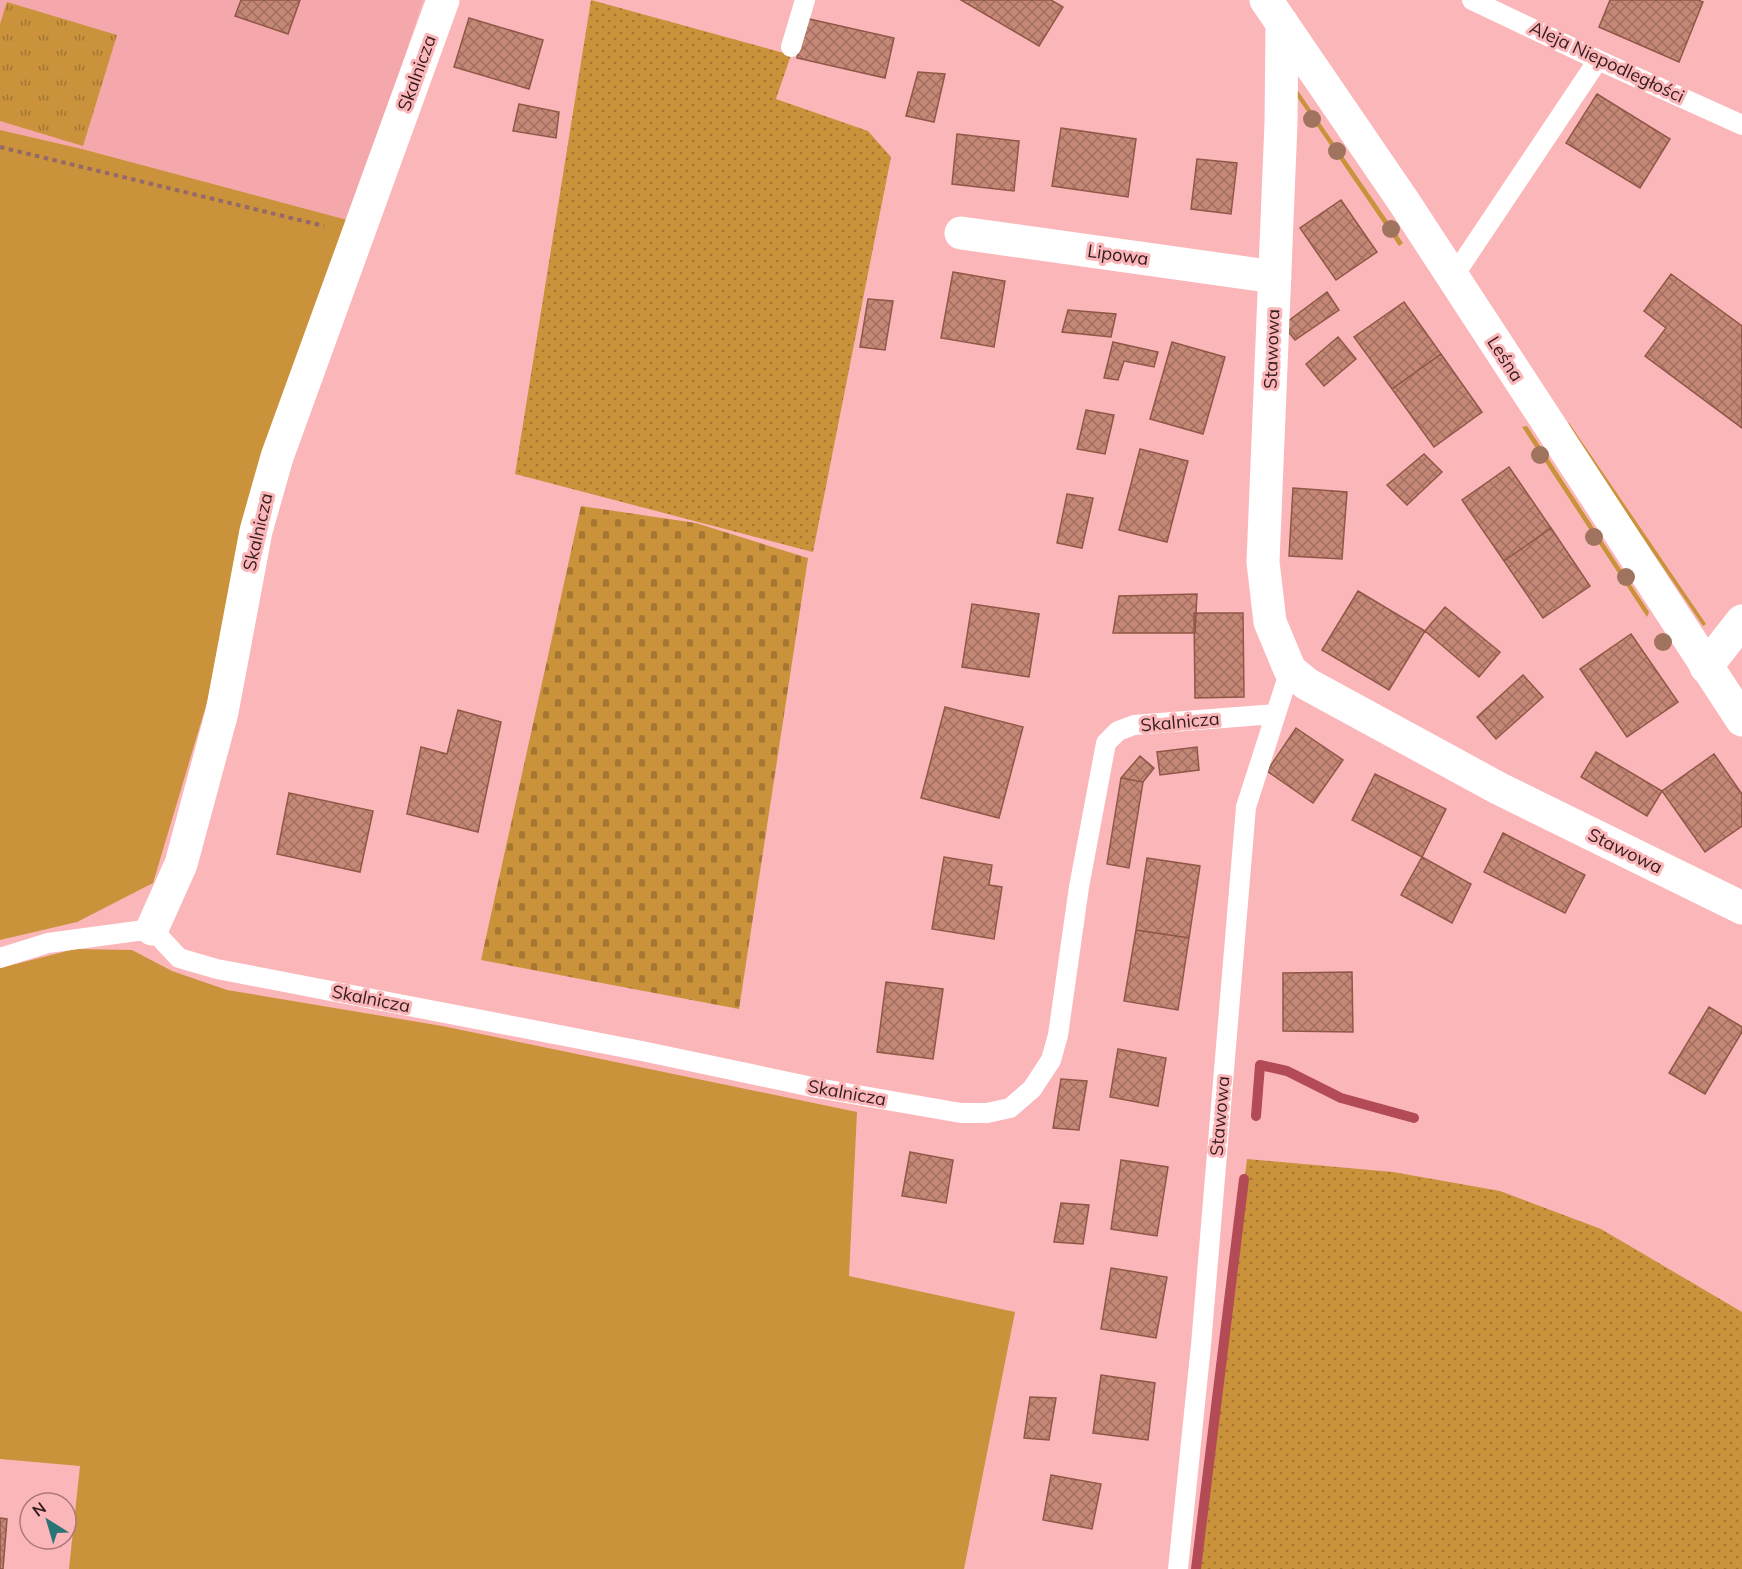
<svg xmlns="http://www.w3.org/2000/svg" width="1742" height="1569" font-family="Mulish,sans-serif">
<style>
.built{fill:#f4a8ac}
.grass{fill:#c9923b}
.cemetery{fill:url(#cemetery-stones)}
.park{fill:url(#park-tufts)}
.garden{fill:url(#garden-dots)}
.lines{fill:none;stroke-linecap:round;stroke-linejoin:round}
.stream{stroke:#b34b56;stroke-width:10}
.building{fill:url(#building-cross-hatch);stroke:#905747;stroke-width:1.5}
.path{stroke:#96686a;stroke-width:4;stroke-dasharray:4.5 4.5;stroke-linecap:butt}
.service{stroke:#fff;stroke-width:20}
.minor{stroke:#fff;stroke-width:33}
.secondary{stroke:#fff;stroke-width:33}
.tree{fill:#a0735e}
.labels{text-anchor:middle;stroke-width:6;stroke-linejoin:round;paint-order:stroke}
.street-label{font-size:18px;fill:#351c1e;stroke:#fbb6b9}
</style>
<defs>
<pattern id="cemetery-stones" width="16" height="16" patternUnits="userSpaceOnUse" patternTransform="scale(1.5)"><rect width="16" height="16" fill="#c9923b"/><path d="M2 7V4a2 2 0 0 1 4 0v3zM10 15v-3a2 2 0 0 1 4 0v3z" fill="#a47631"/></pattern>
<pattern id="park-tufts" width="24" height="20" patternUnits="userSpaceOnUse" patternTransform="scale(1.5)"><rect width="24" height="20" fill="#c9923b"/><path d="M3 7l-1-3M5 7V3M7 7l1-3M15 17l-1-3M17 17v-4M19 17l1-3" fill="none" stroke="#a47631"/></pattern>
<pattern id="garden-dots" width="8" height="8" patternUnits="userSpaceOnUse" patternTransform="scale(1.5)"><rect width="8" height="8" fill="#c9923b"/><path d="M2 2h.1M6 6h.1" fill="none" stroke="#a47631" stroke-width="1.8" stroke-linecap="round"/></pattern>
<pattern id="building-cross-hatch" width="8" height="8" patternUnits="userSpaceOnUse" patternTransform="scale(1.5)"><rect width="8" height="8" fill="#c58776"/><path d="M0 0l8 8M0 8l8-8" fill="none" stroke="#a16e60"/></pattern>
</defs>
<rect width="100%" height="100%" fill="#fbb6b9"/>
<path class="built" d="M 0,0 L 423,0 L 351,221 L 82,149 L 0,130 Z"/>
<path class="grass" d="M 1296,88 L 1403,243 L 1399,246 L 1293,91 Z
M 0,130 L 82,149 L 351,221 L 153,883 L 77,922 L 0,940 Z
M 1569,423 L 1706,624 L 1703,626 L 1566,425 Z
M 1527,426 L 1649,612 L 1647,617 L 1522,427 Z
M 75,949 L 132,950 L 172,971 L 227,990 L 442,1026 L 857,1112 L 849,1276 L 1015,1312 L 964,1569 L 69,1569 L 80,1466 L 0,1459 L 0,968 Z"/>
<path class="cemetery" d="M 581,506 L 696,523 L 808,558 L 739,1009 L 481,960 Z"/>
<path class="park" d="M 7,2 L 117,35 L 83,146 L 0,121 L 0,24 Z"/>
<path class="garden" d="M 591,0 L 791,55 L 776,99 L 868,131 L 891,157 L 813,552 L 515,474 Z
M 1247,1159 L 1393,1172 L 1500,1191 L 1601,1229 L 1742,1312 L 1742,1569 L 1197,1569 Z"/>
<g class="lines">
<path class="stream" d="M 1256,1116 L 1260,1065 L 1287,1071 L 1341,1098 L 1414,1118
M 1196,1569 L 1244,1179"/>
</g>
<path class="building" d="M 241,0 L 300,0 L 288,34 L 235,16 Z
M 961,0 L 1051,0 L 1063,7 L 1039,46 Z
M 1610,0 L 1698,0 L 1703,2 L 1679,62 L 1599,27 Z
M 469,18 L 543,40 L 529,89 L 454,67 Z
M 805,18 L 894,38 L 885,78 L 797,58 Z
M 918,72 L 945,74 L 934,122 L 906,116 Z
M 1597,94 L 1670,139 L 1640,188 L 1566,143 Z
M 519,104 L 559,112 L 556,138 L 513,131 Z
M 1061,128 L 1136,139 L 1128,197 L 1052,186 Z
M 957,134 L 1019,141 L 1014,191 L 952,184 Z
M 1197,159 L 1237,163 L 1231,214 L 1191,209 Z
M 1341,200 L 1377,252 L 1336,280 L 1300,228 Z
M 953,272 L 1005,281 L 994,347 L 941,338 Z
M 1671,274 L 1742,326 L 1742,428 L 1645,356 L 1666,328 L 1644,311 Z
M 1327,292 L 1339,310 L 1295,340 L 1283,325 Z
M 868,299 L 893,301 L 885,350 L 860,347 Z
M 1404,302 L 1441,354 L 1392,389 L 1354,337 Z
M 1068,310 L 1116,314 L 1111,337 L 1062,332 Z
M 1338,337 L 1356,359 L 1324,386 L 1306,364 Z
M 1113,342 L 1158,352 L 1154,367 L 1124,361 L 1118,380 L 1104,378 Z
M 1172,342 L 1225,357 L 1203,434 L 1150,419 Z
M 1441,354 L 1482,412 L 1434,447 L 1392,389 Z
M 1086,410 L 1114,415 L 1105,454 L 1077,449 Z
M 1140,449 L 1188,461 L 1167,542 L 1119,530 Z
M 1424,454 L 1442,472 L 1407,505 L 1387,485 Z
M 1509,467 L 1551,528 L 1504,561 L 1462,500 Z
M 1293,488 L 1347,492 L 1342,559 L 1289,556 Z
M 1067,494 L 1093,498 L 1082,548 L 1057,543 Z
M 1551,528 L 1590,586 L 1543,618 L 1504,561 Z
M 1358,591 L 1425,631 L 1389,690 L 1322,650 Z
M 1197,594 L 1195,633 L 1113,633 L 1119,596 Z
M 972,604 L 1039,614 L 1029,677 L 962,667 Z
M 1445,607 L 1500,652 L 1479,677 L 1425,631 Z
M 1194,613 L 1243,613 L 1244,697 L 1195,698 Z
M 1631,634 L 1678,702 L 1627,737 L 1580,669 Z
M 1523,675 L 1543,697 L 1496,739 L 1477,717 Z
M 945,707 L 1023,727 L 999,818 L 921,798 Z
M 458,710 L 501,722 L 478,832 L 407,814 L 421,747 L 447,754 Z
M 1296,728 L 1343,760 L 1313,803 L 1267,771 Z
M 1197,747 L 1199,770 L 1160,775 L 1157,752 Z
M 1596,752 L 1662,791 L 1647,816 L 1581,777 Z
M 1714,754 L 1742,794 L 1742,826 L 1705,852 L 1662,791 Z
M 1140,756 L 1154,768 L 1143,782 L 1121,778 Z
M 1375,774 L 1446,809 L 1422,857 L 1352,820 Z
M 1121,778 L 1143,782 L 1129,868 L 1107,864 Z
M 289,793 L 373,811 L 360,872 L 277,854 Z
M 1503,833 L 1585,875 L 1565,913 L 1484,872 Z
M 944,857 L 992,865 L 989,885 L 1002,887 L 994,939 L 932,929 Z
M 1422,857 L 1471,884 L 1452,923 L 1401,895 Z
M 1147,858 L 1200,866 L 1189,938 L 1136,930 Z
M 1136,930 L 1189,938 L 1178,1010 L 1124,1001 Z
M 1352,972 L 1353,1032 L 1283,1031 L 1283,973 Z
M 886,982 L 943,989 L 933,1059 L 877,1052 Z
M 1709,1007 L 1742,1027 L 1742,1032 L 1705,1094 L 1669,1073 Z
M 1118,1049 L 1166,1058 L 1158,1106 L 1110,1097 Z
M 1061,1079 L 1087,1081 L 1079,1130 L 1053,1128 Z
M 910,1152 L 953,1160 L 946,1203 L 902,1196 Z
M 1121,1160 L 1168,1167 L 1157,1236 L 1111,1229 Z
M 1061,1203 L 1089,1205 L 1083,1244 L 1054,1242 Z
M 1111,1268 L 1167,1277 L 1156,1338 L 1101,1329 Z
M 1101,1375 L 1155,1383 L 1148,1440 L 1093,1433 Z
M 1030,1397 L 1056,1398 L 1049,1440 L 1024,1438 Z
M 1051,1475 L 1101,1484 L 1092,1529 L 1043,1520 Z
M 0,1518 L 7,1519 L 3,1569 L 0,1569 Z"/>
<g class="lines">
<path class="path" d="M 0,147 L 324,226"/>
<path class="service" d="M 1472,0 L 1598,60 L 1742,125
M 791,47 L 805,0
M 1453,277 L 1598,60
M 0,958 L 48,943 L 152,929 L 179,958 L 217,969 L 642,1051 L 817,1088 L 961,1113 L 987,1113 L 1010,1108 L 1032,1089 L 1051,1060 L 1058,1035 L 1079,887 L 1106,743 L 1118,731 L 1134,725 L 1274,714
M 1178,1569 L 1201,1345 L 1246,807 L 1290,670"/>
<path class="minor" d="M 1282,23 L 1281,123 L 1263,562 L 1270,622 L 1290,670 L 1307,684 L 1498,788 L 1742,908
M 961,233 L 1275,277
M 1706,667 L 1742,621
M 152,929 L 181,864 L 222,712 L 256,531 L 277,457 L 443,0"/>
<path class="secondary" d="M 1266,0 L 1404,202 L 1742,720"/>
</g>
<g class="tree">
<circle cx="1312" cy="119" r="9"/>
<circle cx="1337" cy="151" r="9"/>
<circle cx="1391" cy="229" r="9"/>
<circle cx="1540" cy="455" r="9"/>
<circle cx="1594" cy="537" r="9"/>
<circle cx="1626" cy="577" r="9"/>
<circle cx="1663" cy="642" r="9"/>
</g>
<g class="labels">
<g class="street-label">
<text transform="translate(1607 62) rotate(25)" y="6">Aleja Niepodległości</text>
<text transform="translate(417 73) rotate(-70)" y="6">Skalnicza</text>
<text transform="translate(1118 255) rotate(8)" y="6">Lipowa</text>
<text transform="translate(1272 349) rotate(-88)" y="6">Stawowa</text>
<text transform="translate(1505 359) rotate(57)" y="6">Leśna</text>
<text transform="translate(258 532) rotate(-77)" y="6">Skalnicza</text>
<text transform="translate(1180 722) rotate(-5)" y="6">Skalnicza</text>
<text transform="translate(1625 851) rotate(26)" y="6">Stawowa</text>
<text transform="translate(371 999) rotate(11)" y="6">Skalnicza</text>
<text transform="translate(847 1093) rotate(10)" y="6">Skalnicza</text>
<text transform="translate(1220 1116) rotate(-85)" y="6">Stawowa</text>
</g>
</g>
<g transform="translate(48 1521) rotate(323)"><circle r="28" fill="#fbb6b9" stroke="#ac787b" stroke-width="1.5"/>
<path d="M0-4.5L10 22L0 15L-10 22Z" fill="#2a7475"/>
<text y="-9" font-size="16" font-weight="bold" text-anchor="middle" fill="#351c1e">N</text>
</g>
</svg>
